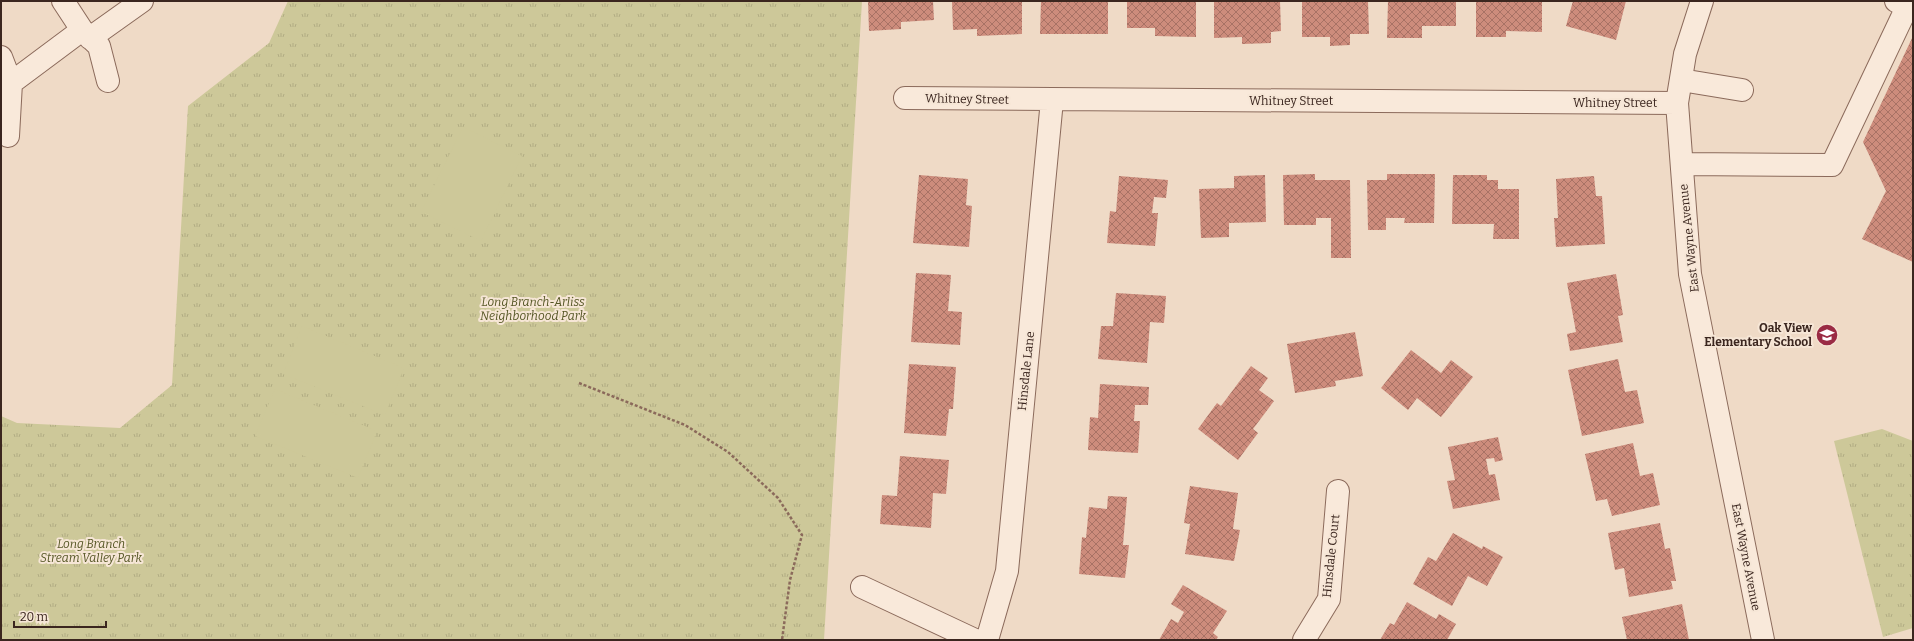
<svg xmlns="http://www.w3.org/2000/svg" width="1914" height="641" font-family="Bitter,serif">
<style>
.park{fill:url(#park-tufts)}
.garden{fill:#cdc899}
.building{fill:url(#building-cross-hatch)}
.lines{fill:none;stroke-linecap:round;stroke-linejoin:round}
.minor-casing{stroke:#8b6a5b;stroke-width:24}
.path{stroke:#8b6a5b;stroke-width:2.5;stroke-dasharray:3 2;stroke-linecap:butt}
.minor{stroke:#f9e9da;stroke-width:22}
.labels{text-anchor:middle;stroke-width:4;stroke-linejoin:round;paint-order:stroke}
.street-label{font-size:12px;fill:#3b261f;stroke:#f6e6d6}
.park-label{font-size:12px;font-style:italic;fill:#565726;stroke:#f6e6d6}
.poi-label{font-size:12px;font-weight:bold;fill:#3b261f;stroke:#f6e6d6;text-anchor:end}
</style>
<defs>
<pattern id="park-tufts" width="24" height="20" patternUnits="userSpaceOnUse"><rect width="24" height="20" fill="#cdc899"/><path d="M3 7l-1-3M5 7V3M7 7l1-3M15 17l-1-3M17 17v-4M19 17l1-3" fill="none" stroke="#b1ac83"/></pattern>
<pattern id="building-cross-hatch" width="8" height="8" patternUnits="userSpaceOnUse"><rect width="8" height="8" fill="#cd8c7c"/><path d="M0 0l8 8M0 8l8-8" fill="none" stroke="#a87265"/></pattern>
</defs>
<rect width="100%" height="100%" fill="#efdac6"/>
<path class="park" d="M 288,1 L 862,1 L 824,640 L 1,640 L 1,416 L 17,423 L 120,428 L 172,385 L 188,106 L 269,43 Z
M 1882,429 L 1913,441 L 1913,628 L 1883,637 L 1834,441 Z"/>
<path class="garden" d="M 463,127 L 522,156 L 481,241 L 421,212 Z
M 302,326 L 404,368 L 385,415 L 283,374 Z
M 275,389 L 377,431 L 358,478 L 255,436 Z"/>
<path class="building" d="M 868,1 L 933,1 L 934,20 L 901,22 L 901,29 L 869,31 Z
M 952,1 L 1022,1 L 1022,34 L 977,36 L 977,29 L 953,30 Z
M 1041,1 L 1108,1 L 1108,34 L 1040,34 Z
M 1127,1 L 1196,1 L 1196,37 L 1155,36 L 1155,28 L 1127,28 Z
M 1214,1 L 1280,1 L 1281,31 L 1271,32 L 1271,43 L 1242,44 L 1242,37 L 1214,38 Z
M 1302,1 L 1368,1 L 1369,34 L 1350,34 L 1350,45 L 1330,46 L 1330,37 L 1302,37 Z
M 1388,1 L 1456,1 L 1456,26 L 1422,26 L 1422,38 L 1387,38 Z
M 1476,1 L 1542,1 L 1542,32 L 1506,31 L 1506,37 L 1476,37 Z
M 1573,1 L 1626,1 L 1616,40 L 1566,26 Z
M 1913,36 L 1913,262 L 1862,239 L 1886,191 L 1863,142 Z
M 1315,174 L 1315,180 L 1350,180 L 1351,258 L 1331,258 L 1331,218 L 1316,218 L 1316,225 L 1284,225 L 1283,175 Z
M 1387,174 L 1435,174 L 1434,223 L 1404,223 L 1405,218 L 1386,218 L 1386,230 L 1368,230 L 1367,180 L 1387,180 Z
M 919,175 L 968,179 L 966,205 L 972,206 L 969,247 L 913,243 Z
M 1265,175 L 1266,222 L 1229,223 L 1229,237 L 1201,238 L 1199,189 L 1234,188 L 1234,176 Z
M 1453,175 L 1487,175 L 1487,180 L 1498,180 L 1498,189 L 1519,189 L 1519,239 L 1493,239 L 1494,224 L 1452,224 Z
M 1119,176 L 1168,180 L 1166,198 L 1154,197 L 1152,213 L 1158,213 L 1155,246 L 1107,243 L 1110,211 L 1116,212 Z
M 1594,176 L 1596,196 L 1602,196 L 1605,244 L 1556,247 L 1554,218 L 1558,218 L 1556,179 Z
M 916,273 L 951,275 L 948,311 L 962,312 L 960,345 L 911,342 Z
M 1616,274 L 1623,315 L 1618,316 L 1623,342 L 1570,351 L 1567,334 L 1576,332 L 1567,283 Z
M 1116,293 L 1166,296 L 1164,323 L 1150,322 L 1147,363 L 1098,359 L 1101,326 L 1113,326 Z
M 1355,332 L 1363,376 L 1335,381 L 1336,386 L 1295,393 L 1287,344 Z
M 1411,350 L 1441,373 L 1451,360 L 1473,377 L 1441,417 L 1417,398 L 1408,410 L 1381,388 Z
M 1618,359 L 1625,392 L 1637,390 L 1644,423 L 1582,436 L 1568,370 Z
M 909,364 L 956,367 L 953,409 L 949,409 L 946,436 L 904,433 Z
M 1251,366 L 1268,378 L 1259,390 L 1274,401 L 1253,429 L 1258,433 L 1238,460 L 1198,429 L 1217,403 L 1221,406 Z
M 1100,384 L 1149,387 L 1148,405 L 1135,405 L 1134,421 L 1140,421 L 1138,453 L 1088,450 L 1090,417 L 1098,418 Z
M 1498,437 L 1503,460 L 1495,462 L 1494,458 L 1486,459 L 1489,475 L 1495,474 L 1500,500 L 1453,509 L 1447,481 L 1455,480 L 1448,447 Z
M 1633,443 L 1640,476 L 1653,473 L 1660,505 L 1612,516 L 1607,499 L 1596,501 L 1585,454 Z
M 900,456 L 949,460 L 946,494 L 933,493 L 931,528 L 880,524 L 882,495 L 897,496 Z
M 1190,486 L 1238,493 L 1233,529 L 1240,530 L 1234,561 L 1185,554 L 1190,524 L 1184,523 Z
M 1108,496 L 1127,497 L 1123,545 L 1129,545 L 1125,578 L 1079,574 L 1082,537 L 1086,538 L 1089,507 L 1107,509 Z
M 1660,523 L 1665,549 L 1670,548 L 1676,581 L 1671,581 L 1673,589 L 1629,597 L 1624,568 L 1615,570 L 1608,533 Z
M 1453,533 L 1482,549 L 1483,546 L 1503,557 L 1487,586 L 1468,576 L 1452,606 L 1413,584 L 1428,557 L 1436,561 Z
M 1183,585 L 1227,611 L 1213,633 L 1218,637 L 1216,640 L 1159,640 L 1171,619 L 1178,623 L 1184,612 L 1171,604 Z
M 1407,602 L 1436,619 L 1439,614 L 1456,624 L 1447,640 L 1380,640 L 1390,623 L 1394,625 Z
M 1682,604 L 1689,640 L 1627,640 L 1622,617 Z"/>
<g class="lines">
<g class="minor-casing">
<path id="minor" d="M 63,1 L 82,30 L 99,46 L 108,81
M 1702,1 L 1685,54 L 1677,103 L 1690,274 L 1763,640
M 90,38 L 142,1
M 1,57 L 11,83
M 1681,80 L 1742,90
M 905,98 L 1677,103
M 8,136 L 11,83 L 82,30
M 1682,164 L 1832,165 L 1907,7 L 1896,1
M 862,587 L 975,640
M 987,640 L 1007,571 L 1052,100
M 1304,640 L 1329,599 L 1338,491"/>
</g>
<path class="path" d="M 579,383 L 685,425 L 728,452 L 778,498 L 802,535 L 790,580 L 782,640"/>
<use href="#minor" class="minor"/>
</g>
<defs>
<g id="school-disc" transform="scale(1.15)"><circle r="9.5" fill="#9a2b44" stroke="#f6e6d6"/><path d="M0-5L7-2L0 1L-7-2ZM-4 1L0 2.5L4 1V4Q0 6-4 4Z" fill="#fff"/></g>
</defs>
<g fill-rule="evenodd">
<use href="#school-disc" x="1827" y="335"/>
</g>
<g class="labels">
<g class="street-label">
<text transform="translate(967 99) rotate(1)" y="4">Whitney Street</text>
<text x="1291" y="105">Whitney Street</text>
<text x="1615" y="107">Whitney Street</text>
<text transform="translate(1689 238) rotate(-96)" y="4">East Wayne Avenue</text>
<text transform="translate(1026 371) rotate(-84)" y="4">Hinsdale Lane</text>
<text transform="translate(1331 556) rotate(-84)" y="4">Hinsdale Court</text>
<text transform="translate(1746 557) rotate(79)" y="4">East Wayne Avenue</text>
</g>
<g class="park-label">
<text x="533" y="306">Long Branch-Arliss<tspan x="533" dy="14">Neighborhood Park</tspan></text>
<text x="91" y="548">Long Branch<tspan x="91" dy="14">Stream Valley Park</tspan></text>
</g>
<g class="poi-label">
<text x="1812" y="332">Oak View<tspan x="1812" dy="14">Elementary School</tspan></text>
</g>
</g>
<rect width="1914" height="641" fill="none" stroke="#3b261f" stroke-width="4"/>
<path d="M14 621v6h92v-6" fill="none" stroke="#3b261f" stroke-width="2"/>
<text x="20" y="621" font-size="12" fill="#3b261f" stroke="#f6e6d6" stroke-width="3" paint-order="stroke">20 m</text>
</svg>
